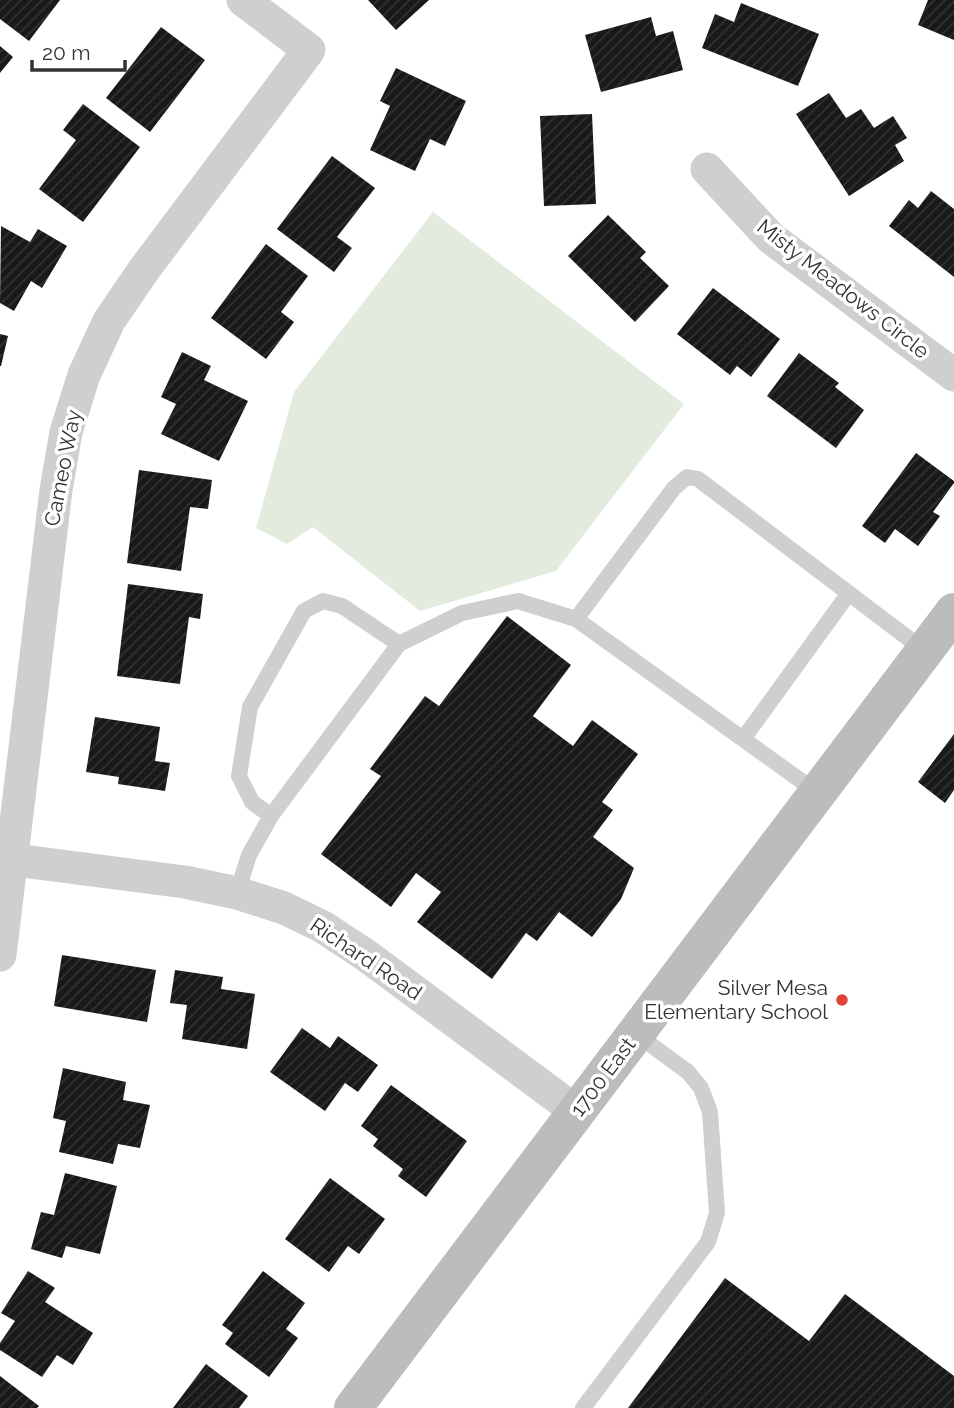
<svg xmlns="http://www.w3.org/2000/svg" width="954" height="1408" font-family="Raleway,sans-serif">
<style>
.green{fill:#e3ebde}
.building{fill:url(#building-hatch)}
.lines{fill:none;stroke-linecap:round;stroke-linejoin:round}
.lane{stroke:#cfcfcf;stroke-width:16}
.street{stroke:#cfcfcf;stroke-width:33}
.secondary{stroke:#bcbcbc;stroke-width:38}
.poi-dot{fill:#e43f39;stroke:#fff;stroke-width:2.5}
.labels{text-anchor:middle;stroke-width:7;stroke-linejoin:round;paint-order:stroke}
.street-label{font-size:21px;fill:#323232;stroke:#fff}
.poi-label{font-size:21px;fill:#323232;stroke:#fff;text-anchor:end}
</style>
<defs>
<pattern id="building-hatch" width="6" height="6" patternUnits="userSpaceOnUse" patternTransform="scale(1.75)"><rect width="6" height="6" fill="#191919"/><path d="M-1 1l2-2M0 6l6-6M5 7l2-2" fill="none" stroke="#323232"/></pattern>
</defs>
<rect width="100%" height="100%" fill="#fff"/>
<path class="green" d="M 433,212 L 684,404 L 556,571 L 420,611 L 313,527 L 287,544 L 256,528 L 294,392 Z"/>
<path class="building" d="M 0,0 L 60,0 L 29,41 L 0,19 Z
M 368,0 L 429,0 L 396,30 Z
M 928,0 L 954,0 L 954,40 L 918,25 Z
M 741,3 L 819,34 L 798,86 L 702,48 L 715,14 L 734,22 Z
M 651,17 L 656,36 L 673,31 L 683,70 L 601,92 L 585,35 Z
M 161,27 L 205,60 L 150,132 L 106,98 Z
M 0,46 L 13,57 L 0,73 Z
M 396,68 L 466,101 L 445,146 L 430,139 L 415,171 L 370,150 L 390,106 L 380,101 Z
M 829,93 L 846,118 L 861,109 L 874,128 L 893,116 L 907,138 L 895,145 L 904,161 L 849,196 L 796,114 Z
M 83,104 L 140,147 L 83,222 L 39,189 L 76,140 L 63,130 Z
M 592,114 L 596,204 L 544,206 L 540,116 Z
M 332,156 L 375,188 L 337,237 L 352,248 L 334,272 L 277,229 Z
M 931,191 L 954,209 L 954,277 L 889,226 L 909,200 L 918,208 Z
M 608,215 L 646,252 L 640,258 L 669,286 L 635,322 L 568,256 Z
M 1,226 L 30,242 L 38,229 L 67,246 L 42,288 L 31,281 L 14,311 L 0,303 Z
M 266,244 L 308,276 L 281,312 L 294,322 L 266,359 L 211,318 Z
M 713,288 L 780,339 L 751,377 L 737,366 L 730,375 L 677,334 Z
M 0,334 L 8,336 L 1,366 L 0,366 Z
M 182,352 L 211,366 L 204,380 L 248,401 L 219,461 L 161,434 L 176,404 L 161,397 Z
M 799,353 L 839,383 L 835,387 L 864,410 L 836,448 L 767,396 Z
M 916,453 L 954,481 L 954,483 L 933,512 L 940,516 L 918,546 L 895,529 L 885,543 L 862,526 Z
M 139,470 L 212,480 L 208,509 L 190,507 L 181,571 L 127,563 Z
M 128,584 L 203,594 L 200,619 L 189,617 L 180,684 L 117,676 Z
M 507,616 L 571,665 L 533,716 L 573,746 L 592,720 L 638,754 L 602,802 L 613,810 L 593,837 L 634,868 L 621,899 L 592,937 L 559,912 L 537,941 L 526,933 L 492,979 L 417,922 L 441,892 L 416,873 L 391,907 L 321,854 L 381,776 L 370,769 L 425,696 L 439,706 Z
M 95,717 L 160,727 L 155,761 L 170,763 L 165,791 L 118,784 L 119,777 L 86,772 Z
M 954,734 L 954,790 L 945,803 L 918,782 Z
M 62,955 L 156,970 L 147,1022 L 54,1006 Z
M 175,970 L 223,977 L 221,989 L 255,994 L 247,1049 L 182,1039 L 187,1005 L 170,1003 Z
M 302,1028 L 330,1048 L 338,1036 L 378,1065 L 358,1092 L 345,1083 L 325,1111 L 270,1072 Z
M 63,1068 L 126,1082 L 123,1100 L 150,1105 L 140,1148 L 118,1144 L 113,1164 L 59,1152 L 66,1121 L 53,1118 Z
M 391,1085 L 467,1141 L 426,1197 L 398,1176 L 403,1169 L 373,1146 L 378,1139 L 361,1126 Z
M 65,1173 L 117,1186 L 100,1254 L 66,1246 L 62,1258 L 31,1249 L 41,1212 L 54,1215 Z
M 330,1178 L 385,1219 L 359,1254 L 348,1246 L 329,1272 L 285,1239 Z
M 28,1271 L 55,1288 L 45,1302 L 93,1333 L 73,1365 L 57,1355 L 42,1377 L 0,1350 L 0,1343 L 15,1321 L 1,1313 Z
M 263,1271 L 305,1303 L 286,1329 L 298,1338 L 269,1377 L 225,1344 L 233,1333 L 222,1325 Z
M 725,1278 L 809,1341 L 845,1294 L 954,1376 L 954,1408 L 628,1408 Z
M 206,1364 L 248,1396 L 239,1408 L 173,1408 Z
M 0,1376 L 39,1406 L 37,1408 L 0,1408 Z"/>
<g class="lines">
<path class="lane" d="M 576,619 L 818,793
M 399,644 L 271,816 L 252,802 L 239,776 L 250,707 L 304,611 L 323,601 L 342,606 L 399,644 L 462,613 L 518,601 L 576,619 L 674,488 L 687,477 L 698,479 L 925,651
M 743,739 L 849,593
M 237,893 L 249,855 L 271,816
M 583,1408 L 708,1242 L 717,1213 L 710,1112 L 701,1088 L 688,1072 L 636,1034"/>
<path class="street" d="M 707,169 L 771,238 L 954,375
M 0,858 L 185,882 L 237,893 L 284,908 L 323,927 L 367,956 L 577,1112
M 0,955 L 56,490 L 66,432 L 84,375 L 109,321 L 143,271 L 309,50 L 243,0"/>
<path class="secondary" d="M 353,1408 L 954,612"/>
</g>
<circle class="poi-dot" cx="842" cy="1000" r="7"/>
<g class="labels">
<g class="street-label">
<text transform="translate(843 289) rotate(38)" y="7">Misty Meadows Circle</text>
<text transform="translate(63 468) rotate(-79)" y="7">Cameo Way</text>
<text transform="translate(366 959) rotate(34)" y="7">Richard Road</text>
<text transform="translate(603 1077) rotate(-53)" y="7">1700 East</text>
</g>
<g class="poi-label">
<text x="828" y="995">Silver Mesa<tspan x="828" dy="24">Elementary School</tspan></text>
</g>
</g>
<path d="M32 60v10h93v-10" fill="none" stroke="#323232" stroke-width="3.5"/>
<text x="42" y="60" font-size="21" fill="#323232" stroke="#ffffff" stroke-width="5" paint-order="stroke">20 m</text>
</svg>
